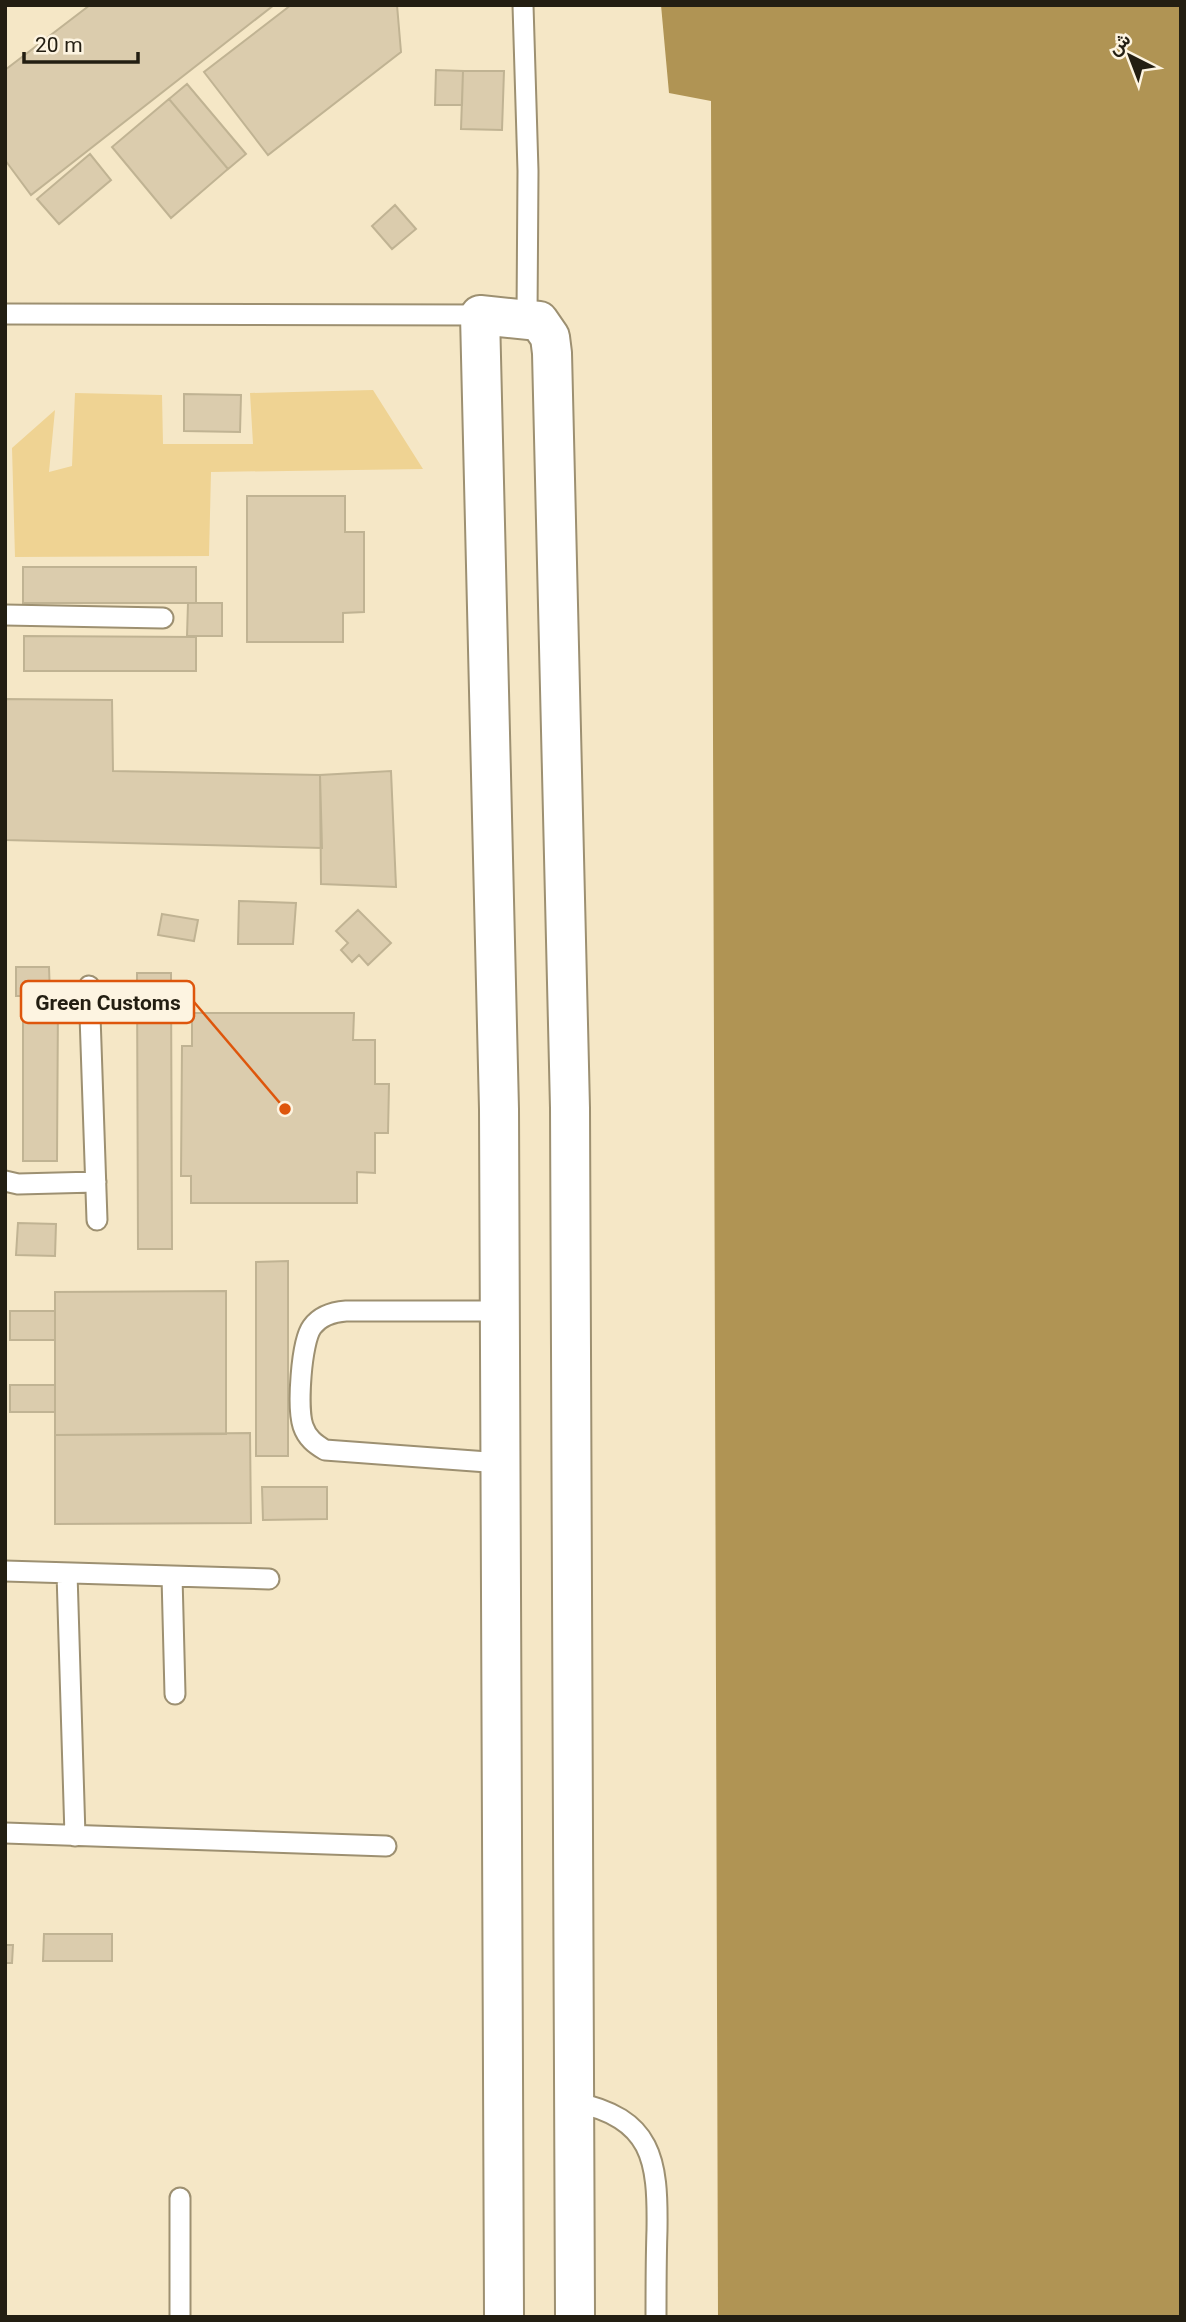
<svg xmlns="http://www.w3.org/2000/svg" width="1186" height="2322" font-family="Georgia,Vazirmatn,serif">
<style>
.green{fill:#efd393}
.water{fill:#b09454}
.building{fill:#dbccad;stroke:#c0b393;stroke-width:2}
.lines{fill:none;stroke-linecap:round;stroke-linejoin:round}
.lane-casing{stroke:#9d9071;stroke-width:23}
.secondary-casing{stroke:#9d9071;stroke-width:42}
.lane{stroke:#fff;stroke-width:19}
.secondary{stroke:#fff;stroke-width:38}
.leader{fill:none;stroke:#de560c;stroke-width:2.5}
.callout-dot{fill:#de560c;stroke:#fdf4e1;stroke-width:2.5}
.callout{fill:#fdf4e1;stroke:#de560c;stroke-width:2.5}
.callout-label{font-size:21px;text-anchor:middle;font-weight:bold;fill:#231e12}
</style>
<rect width="100%" height="100%" fill="#f5e7c6"/>
<path class="green" d="M 373,390 L 423,469 L 211,472 L 209,556 L 15,557 L 12,448 L 55,410 L 49,472 L 72,466 L 75,393 L 162,395 L 163,444 L 253,444 L 250,393 Z"/>
<path class="water" d="M 661,5 L 1181,5 L 1181,2317 L 718,2317 L 711,101 L 669,93 Z"/>
<path class="building" d="M 90,5 L 274,5 L 31,195 L 5,160 L 5,70 Z
M 291,5 L 397,5 L 401,52 L 268,155 L 204,72 Z
M 436,70 L 463,71 L 462,105 L 435,105 Z
M 463,71 L 504,71 L 502,130 L 461,129 Z
M 187,84 L 246,154 L 228,169 L 169,99 Z
M 169,99 L 228,169 L 171,218 L 112,147 Z
M 90,154 L 111,180 L 59,224 L 37,199 Z
M 395,205 L 416,229 L 392,249 L 372,226 Z
M 184,394 L 241,395 L 240,432 L 184,431 Z
M 247,496 L 345,496 L 345,532 L 364,532 L 364,612 L 343,613 L 343,642 L 247,642 Z
M 23,567 L 196,567 L 196,603 L 23,603 Z
M 188,603 L 222,603 L 222,636 L 187,636 Z
M 24,636 L 196,637 L 196,671 L 24,671 Z
M 5,699 L 112,700 L 113,771 L 320,775 L 322,848 L 5,840 Z
M 391,771 L 396,887 L 321,884 L 320,775 Z
M 239,901 L 296,903 L 293,944 L 238,944 Z
M 358,910 L 391,943 L 368,965 L 359,955 L 352,962 L 341,950 L 348,943 L 336,931 Z
M 162,914 L 198,920 L 194,941 L 158,935 Z
M 16,967 L 49,967 L 50,996 L 16,996 Z
M 137,973 L 171,973 L 172,1249 L 138,1249 Z
M 58,1001 L 57,1161 L 23,1161 L 23,1002 Z
M 192,1013 L 354,1013 L 353,1040 L 375,1040 L 375,1084 L 389,1084 L 388,1133 L 375,1133 L 375,1173 L 357,1172 L 357,1203 L 191,1203 L 191,1176 L 181,1176 L 182,1046 L 192,1046 Z
M 18,1223 L 56,1224 L 55,1256 L 16,1255 Z
M 288,1261 L 288,1456 L 256,1456 L 256,1262 Z
M 226,1291 L 226,1434 L 55,1435 L 55,1292 Z
M 10,1311 L 55,1311 L 55,1340 L 10,1340 Z
M 10,1385 L 55,1385 L 55,1412 L 10,1412 Z
M 250,1433 L 251,1523 L 55,1524 L 55,1435 Z
M 262,1487 L 327,1487 L 327,1519 L 263,1520 Z
M 44,1934 L 112,1934 L 112,1961 L 43,1961 Z
M 5,1945 L 13,1945 L 12,1963 L 5,1963 Z"/>
<g class="lines">
<g class="lane-casing">
<path id="lane" d="M 523,5 L 528,171 L 527,317
M 5,314 L 480,315
M 5,615 L 163,618
M 89,986 L 97,1220
M 5,1181 L 18,1184 L 96,1182
M 500,1311 L 346,1311 C 332,1312 320,1316 312,1327 C 301,1342 297,1408 303,1426 C 307,1438 315,1444 325,1450 L 501,1463
M 5,1571 L 269,1579
M 67,1573 L 75,1836
M 172,1576 L 175,1694
M 5,1833 L 386,1846
M 574,2102 C 653,2118 658,2160 657,2230 C 656,2259 656,2288 656,2317
M 180,2317 L 180,2198"/>
</g>
<g class="secondary-casing">
<path id="secondary" d="M 504,2317 L 499,1109 L 480,315 L 539,321 L 550,337 L 552,353 L 570,1108 L 575,2317"/>
</g>
<use href="#lane" class="lane"/>
<use href="#secondary" class="secondary"/>
</g>
<path class="leader" d="M285 1109L194 1002"/>
<circle class="callout-dot" cx="285" cy="1109" r="7"/>
<rect class="callout" x="21" y="981" width="173" height="42" rx="7"/>
<g class="callout-label">
<text x="108" y="1010">Green Customs</text>
</g>
<rect width="1186" height="2322" fill="none" stroke="#231e12" stroke-width="14"/>
<g transform="translate(1130 56) rotate(318)" stroke="#fdf4e1" stroke-width="5" paint-order="stroke">
<path d="M0-5L12 26L0 18L-12 26Z" fill="#231e12"/>
<text y="-10" font-size="19" font-weight="bold" text-anchor="middle" fill="#231e12">ش</text>
</g>
<path d="M24 52v10h114v-10" fill="none" stroke="#231e12" stroke-width="3.5"/>
<text x="35" y="52" font-size="21" fill="#231e12" stroke="#fdf4e1" stroke-width="5" paint-order="stroke">20 m</text>
</svg>
